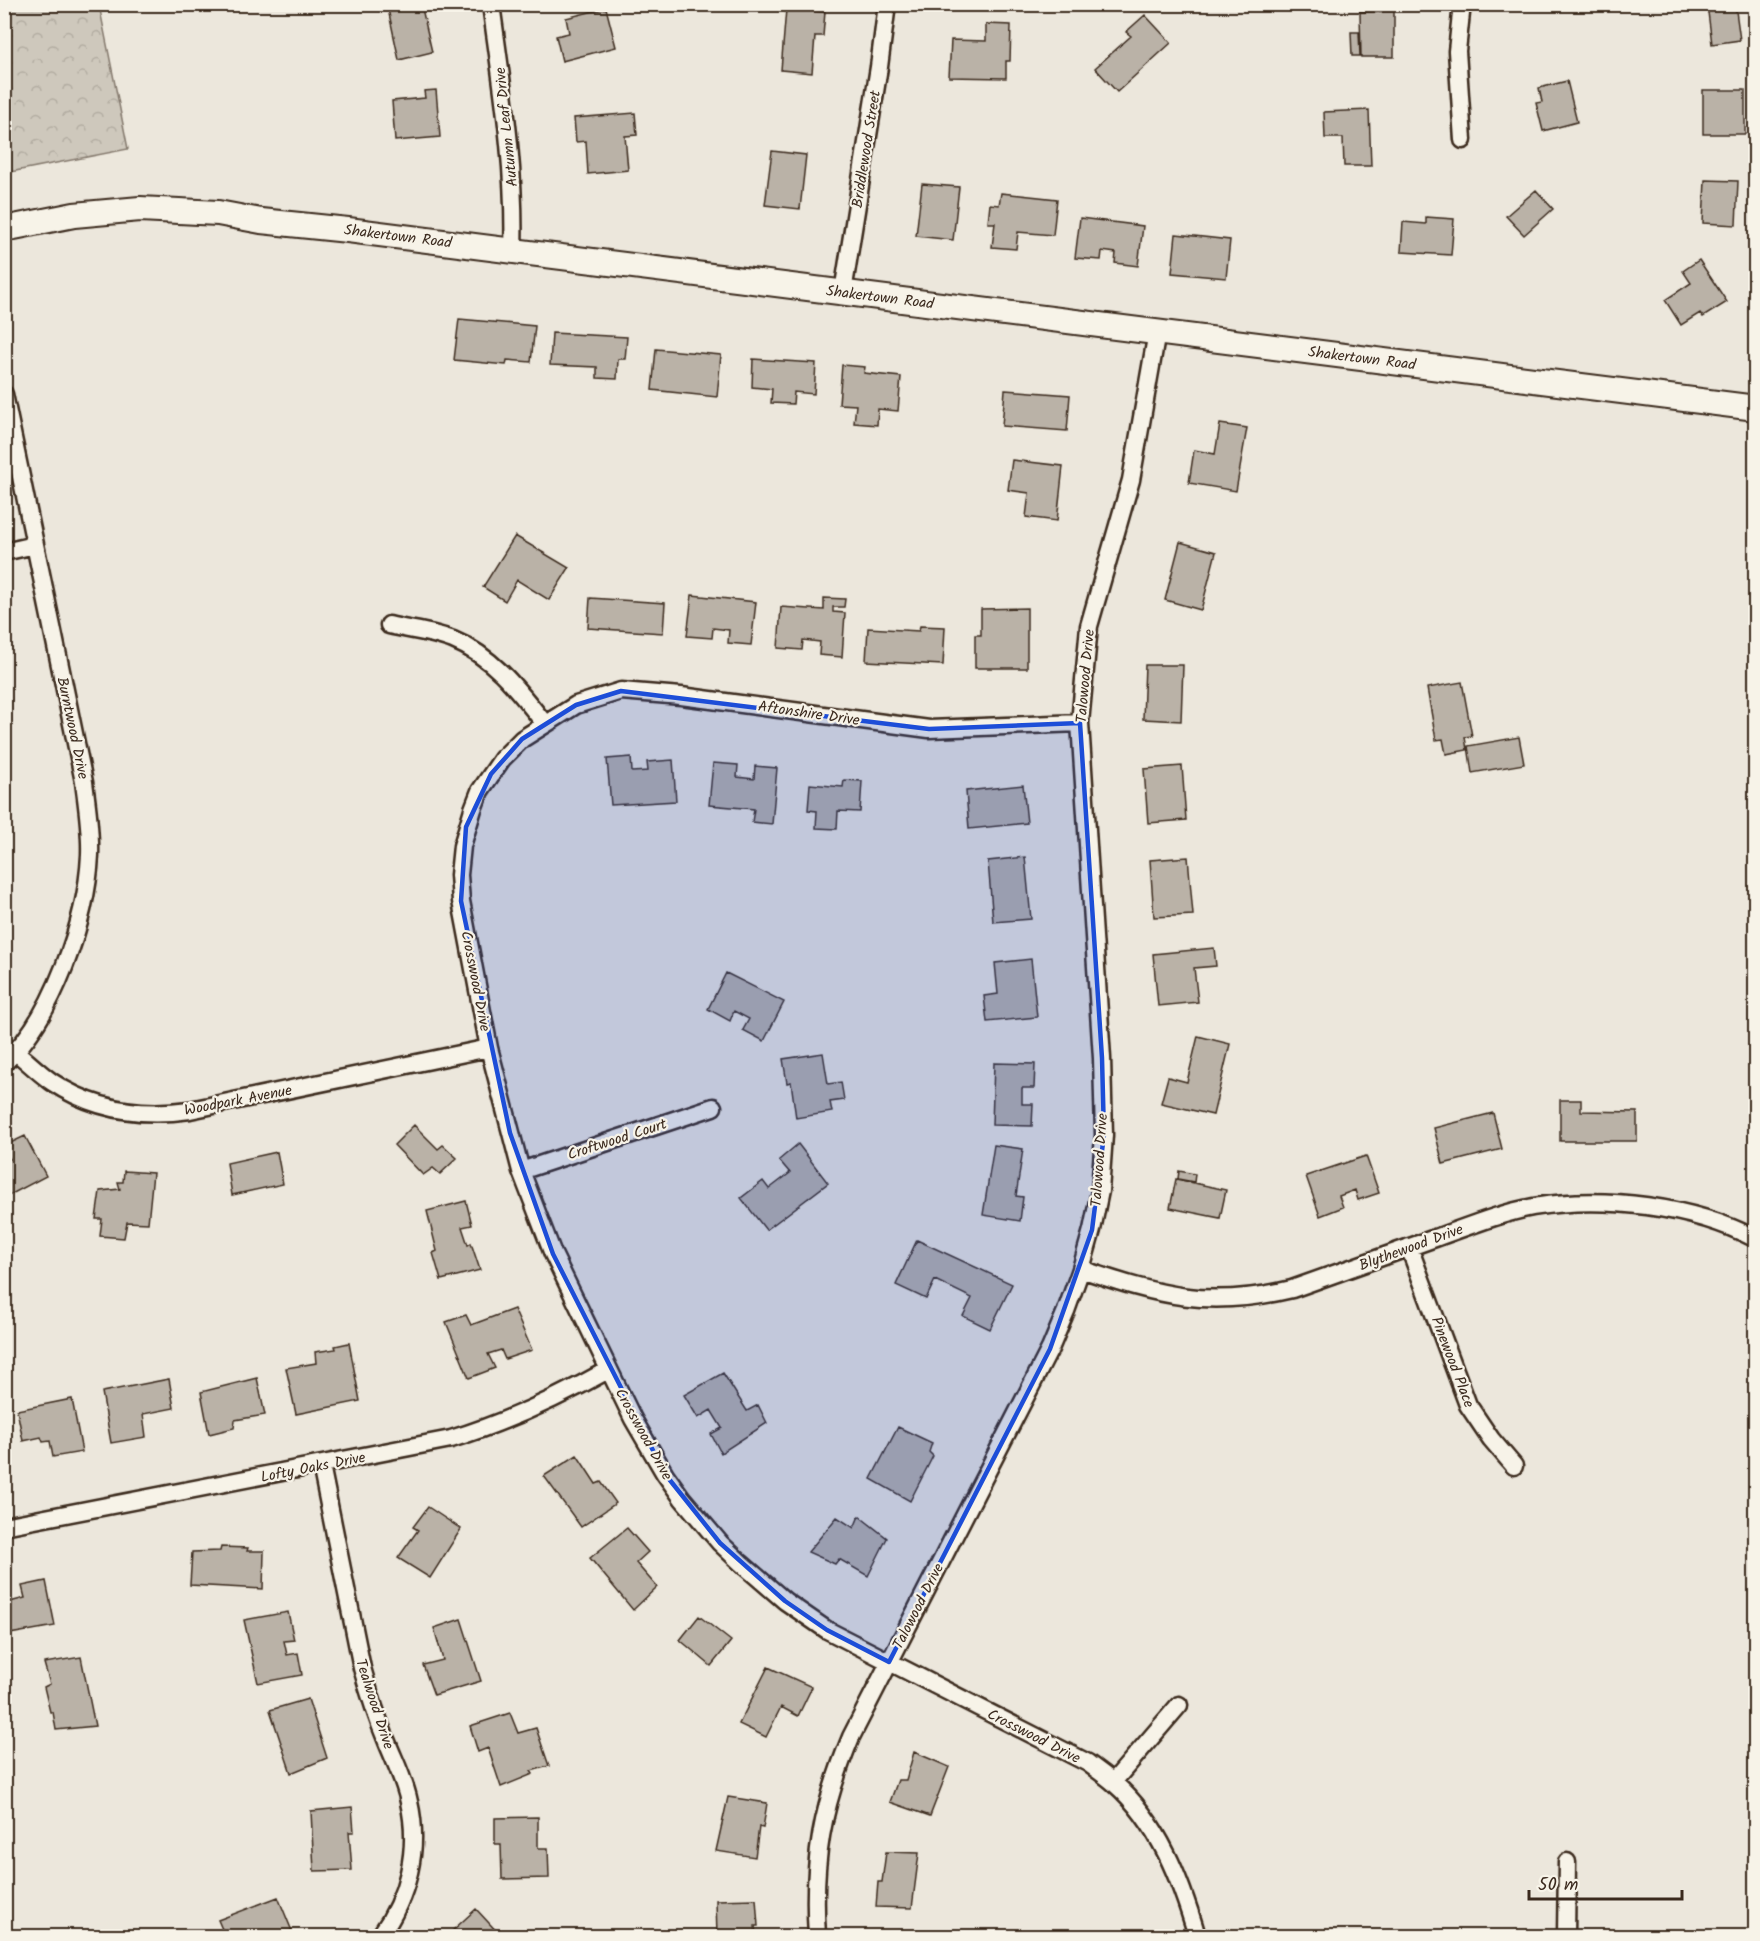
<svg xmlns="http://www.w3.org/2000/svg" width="1760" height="1941" font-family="Kalam,sans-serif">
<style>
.forest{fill:url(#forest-crowns);stroke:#84796d;stroke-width:1.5}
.building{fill:#bab2a7;stroke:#3b2a1e;stroke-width:1.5}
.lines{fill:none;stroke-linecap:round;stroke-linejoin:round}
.street-casing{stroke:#3b2a1e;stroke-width:21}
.secondary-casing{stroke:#3b2a1e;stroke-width:28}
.street{stroke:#f7f3e8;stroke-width:16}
.secondary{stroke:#f7f3e8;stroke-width:24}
.marked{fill:#1d4ed8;fill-opacity:0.2;stroke:#1d4ed8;stroke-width:4.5;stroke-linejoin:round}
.labels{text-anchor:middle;stroke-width:4.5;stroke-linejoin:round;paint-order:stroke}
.street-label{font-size:15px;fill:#3b2a1e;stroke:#f7f3e8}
</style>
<defs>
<pattern id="forest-crowns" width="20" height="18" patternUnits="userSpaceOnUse" patternTransform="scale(1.5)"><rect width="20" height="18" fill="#cec8bc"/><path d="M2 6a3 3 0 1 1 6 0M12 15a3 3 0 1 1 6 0" fill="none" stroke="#b2aca1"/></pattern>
</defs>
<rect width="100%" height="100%" fill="#ece7dc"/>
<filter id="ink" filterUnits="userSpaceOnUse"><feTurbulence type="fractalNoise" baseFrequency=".0167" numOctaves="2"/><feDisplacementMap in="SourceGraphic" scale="12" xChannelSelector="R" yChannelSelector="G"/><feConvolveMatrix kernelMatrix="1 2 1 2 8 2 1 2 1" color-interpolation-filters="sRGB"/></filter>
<g filter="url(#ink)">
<path class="forest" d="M 5,4 L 99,5 L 128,149 L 5,173 Z"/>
<path class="building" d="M 409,4 L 421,4 L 432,52 L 399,60 L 388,9 Z
M 1707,4 L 1735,4 L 1740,40 L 1712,44 Z
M 606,8 L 616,47 L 562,61 L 556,36 L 569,33 L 566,18 Z
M 786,9 L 825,12 L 823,36 L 815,36 L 812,73 L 781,70 Z
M 1394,11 L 1394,57 L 1361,57 L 1360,12 Z
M 1145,15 L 1171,43 L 1117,92 L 1095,68 L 1131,36 L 1126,32 Z
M 986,24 L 1011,25 L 1010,61 L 1006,61 L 1006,78 L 949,77 L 951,40 L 986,41 Z
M 1351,32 L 1359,32 L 1360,56 L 1352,56 Z
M 1567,81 L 1577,122 L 1543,131 L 1536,103 L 1542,102 L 1539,88 Z
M 436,90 L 440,137 L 395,141 L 392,101 L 425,98 L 424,91 Z
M 1703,90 L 1745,90 L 1745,134 L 1703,134 Z
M 1369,110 L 1371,166 L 1344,166 L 1343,138 L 1325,138 L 1324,112 Z
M 635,113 L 637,135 L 625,136 L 628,170 L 588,174 L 586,141 L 576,142 L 574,118 Z
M 772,151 L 806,155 L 800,209 L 765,205 Z
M 1705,180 L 1738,181 L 1736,225 L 1703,223 Z
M 922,184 L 959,187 L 953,240 L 916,236 Z
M 1536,190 L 1553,209 L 1524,235 L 1506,216 Z
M 1001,193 L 1057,199 L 1053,235 L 1018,232 L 1016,249 L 992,247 L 995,223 L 988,223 L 990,204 L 999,205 Z
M 1426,217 L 1454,219 L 1451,255 L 1401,252 L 1403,222 L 1426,224 Z
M 1080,218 L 1143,226 L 1138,266 L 1115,263 L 1116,253 L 1102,251 L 1101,260 L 1075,258 Z
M 1176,234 L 1230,240 L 1226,278 L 1172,273 Z
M 1699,260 L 1727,302 L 1703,317 L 1700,313 L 1681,325 L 1665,300 L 1691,283 L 1683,271 Z
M 459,319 L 535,326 L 531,362 L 507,360 L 506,365 L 454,360 Z
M 552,333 L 627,337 L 625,359 L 618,359 L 617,379 L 597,378 L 597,367 L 550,365 Z
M 656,349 L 721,355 L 717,397 L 652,390 Z
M 753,359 L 816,363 L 814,394 L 794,392 L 793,404 L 771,403 L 772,389 L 752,387 Z
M 842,365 L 865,367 L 864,373 L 901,377 L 898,411 L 878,409 L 877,425 L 854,423 L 856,405 L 839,404 Z
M 1005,390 L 1070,395 L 1067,431 L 1002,426 Z
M 1220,424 L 1247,428 L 1236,491 L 1189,483 L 1194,450 L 1215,454 Z
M 1012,460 L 1063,466 L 1057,521 L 1026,517 L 1029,493 L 1008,490 Z
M 515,536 L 569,568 L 549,600 L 517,580 L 505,601 L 483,587 Z
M 1180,542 L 1216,552 L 1201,610 L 1165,600 Z
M 692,595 L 756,602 L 751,645 L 728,643 L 729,630 L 713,628 L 712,638 L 687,636 Z
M 590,598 L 665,603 L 663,633 L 588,628 Z
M 824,598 L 845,599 L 844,607 L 833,607 L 833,612 L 845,613 L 842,657 L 819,655 L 820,642 L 803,640 L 802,650 L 778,648 L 781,607 L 824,610 Z
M 1027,608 L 1027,668 L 975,668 L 975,635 L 981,635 L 981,609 Z
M 920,626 L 945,627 L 943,665 L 866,661 L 868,628 L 919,631 Z
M 1145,665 L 1183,665 L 1181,721 L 1143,719 Z
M 1462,682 L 1472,736 L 1465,737 L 1467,750 L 1446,754 L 1443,739 L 1436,740 L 1427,688 Z
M 1519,737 L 1524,764 L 1472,773 L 1468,746 Z
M 631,757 L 632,772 L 648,771 L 647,762 L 673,760 L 676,801 L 611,805 L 607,759 Z
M 713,763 L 738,765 L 737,777 L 754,779 L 755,766 L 777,768 L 772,824 L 752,822 L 754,809 L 709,805 Z
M 1182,766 L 1186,820 L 1148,823 L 1144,769 Z
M 844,780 L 862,781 L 860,812 L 838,811 L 837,829 L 816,828 L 817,811 L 808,810 L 810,784 L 843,787 Z
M 1023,785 L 1027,823 L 969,829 L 966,791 Z
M 1025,857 L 1031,919 L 993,922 L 988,861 Z
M 1188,857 L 1193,915 L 1154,917 L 1150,860 Z
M 1214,948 L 1216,966 L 1194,968 L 1198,1002 L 1158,1006 L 1153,954 Z
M 1031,959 L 1037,1017 L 987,1022 L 984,996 L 998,994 L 995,963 Z
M 726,973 L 784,1002 L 764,1041 L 743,1030 L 749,1019 L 734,1011 L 730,1021 L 708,1009 Z
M 1198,1036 L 1230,1044 L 1213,1115 L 1161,1103 L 1168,1077 L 1187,1082 Z
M 823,1053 L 828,1084 L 841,1082 L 844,1100 L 830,1102 L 832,1112 L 796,1118 L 791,1082 L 787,1083 L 783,1059 Z
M 994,1063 L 1035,1064 L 1034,1088 L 1022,1088 L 1022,1104 L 1033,1104 L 1032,1126 L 992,1125 Z
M 1560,1100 L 1581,1100 L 1581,1111 L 1637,1112 L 1637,1141 L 1560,1141 Z
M 1493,1113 L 1502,1149 L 1443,1164 L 1434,1128 Z
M 414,1125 L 438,1149 L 443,1145 L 457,1158 L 440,1174 L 433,1168 L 423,1175 L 394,1145 Z
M 25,1136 L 46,1176 L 4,1198 L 4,1162 L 10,1159 L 4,1150 L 4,1146 Z
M 798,1144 L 828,1183 L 766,1230 L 741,1198 L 763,1181 L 769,1189 L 790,1173 L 779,1160 Z
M 994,1145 L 1023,1149 L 1016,1196 L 1023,1197 L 1020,1221 L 983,1215 Z
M 277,1152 L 283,1184 L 232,1195 L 227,1163 Z
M 1366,1156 L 1379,1193 L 1358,1200 L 1355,1190 L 1339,1196 L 1343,1207 L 1320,1216 L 1306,1176 Z
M 124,1171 L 153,1173 L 148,1223 L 127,1222 L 124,1238 L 100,1236 L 102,1219 L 96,1219 L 100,1191 L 120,1189 L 118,1182 L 123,1182 Z
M 1179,1171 L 1195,1174 L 1194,1182 L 1178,1179 Z
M 1176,1179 L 1226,1190 L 1220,1218 L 1170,1208 Z
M 466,1201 L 472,1225 L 462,1227 L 468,1245 L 471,1243 L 480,1270 L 441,1280 L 433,1253 L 437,1251 L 427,1211 Z
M 917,1240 L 1012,1284 L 990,1329 L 963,1316 L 972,1298 L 935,1280 L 926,1299 L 896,1285 Z
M 514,1309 L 532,1350 L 505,1359 L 501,1350 L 488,1354 L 495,1368 L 469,1378 L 446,1322 L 466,1315 L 471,1325 Z
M 349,1343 L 360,1401 L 296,1414 L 286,1368 L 316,1363 L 315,1352 L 336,1349 L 335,1346 Z
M 723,1373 L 747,1411 L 758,1405 L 767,1423 L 721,1453 L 711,1434 L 722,1428 L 711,1410 L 698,1418 L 684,1395 Z
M 257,1378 L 265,1415 L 235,1420 L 234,1428 L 209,1434 L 201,1392 Z
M 169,1379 L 174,1408 L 143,1414 L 146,1437 L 111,1443 L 102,1392 Z
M 72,1399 L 82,1452 L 53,1457 L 50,1441 L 43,1442 L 41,1437 L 23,1441 L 17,1410 Z
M 898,1427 L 932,1443 L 929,1452 L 933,1456 L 910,1501 L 871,1479 Z
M 577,1455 L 596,1484 L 601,1482 L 616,1503 L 581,1527 L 544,1476 Z
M 428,1507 L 461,1529 L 430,1578 L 398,1558 L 418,1530 L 413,1527 Z
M 859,1516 L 887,1538 L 868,1576 L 839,1559 L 835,1564 L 808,1552 L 837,1517 L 854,1528 Z
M 627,1528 L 648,1552 L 636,1563 L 657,1587 L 633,1610 L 590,1558 Z
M 221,1547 L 248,1548 L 247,1551 L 264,1551 L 263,1589 L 190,1585 L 192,1552 L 220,1551 Z
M 46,1581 L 55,1626 L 4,1635 L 4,1592 L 6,1603 L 25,1598 L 22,1586 Z
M 288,1612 L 294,1640 L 284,1641 L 287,1655 L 298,1653 L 302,1675 L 258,1683 L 244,1620 Z
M 699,1616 L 731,1641 L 711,1666 L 680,1640 Z
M 461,1619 L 481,1681 L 434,1695 L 423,1665 L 443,1660 L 434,1628 Z
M 81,1657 L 95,1726 L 56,1730 L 53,1712 L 50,1712 L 44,1687 L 50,1684 L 44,1663 Z
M 768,1667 L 812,1687 L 798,1716 L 781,1707 L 766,1737 L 739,1724 Z
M 308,1699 L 327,1758 L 291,1773 L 270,1710 Z
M 510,1713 L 518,1733 L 536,1728 L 549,1766 L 531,1771 L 533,1774 L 501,1787 L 488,1748 L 478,1752 L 470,1726 Z
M 914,1752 L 949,1767 L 930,1816 L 890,1802 L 898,1780 L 906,1780 Z
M 728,1797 L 767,1803 L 763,1828 L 759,1827 L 755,1857 L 716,1851 Z
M 352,1807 L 354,1832 L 349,1832 L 352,1870 L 314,1871 L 311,1811 Z
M 538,1817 L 538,1848 L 548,1848 L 549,1878 L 502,1879 L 501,1844 L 495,1844 L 495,1818 Z
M 886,1852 L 919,1853 L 912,1908 L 876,1907 L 878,1882 L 882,1882 Z
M 278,1897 L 294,1936 L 225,1936 L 218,1920 Z
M 756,1899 L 758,1926 L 755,1926 L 756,1936 L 717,1936 L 716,1900 Z
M 476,1909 L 501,1936 L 455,1936 L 451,1932 Z"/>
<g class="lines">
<g class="street-casing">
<path id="street" d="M 491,4 C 502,86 516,168 513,251
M 1462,4 L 1457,51 L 1463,140
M 843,292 L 879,67 L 887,4
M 4,394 L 84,782 C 87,806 91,830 90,855 C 87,919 53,1019 4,1063
M 4,552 L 35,545
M 389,625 C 409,630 434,632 453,640 C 493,656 519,691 545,724
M 1080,723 L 929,729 L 681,696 L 621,691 L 576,705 L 522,739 L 502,759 L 480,791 L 473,809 L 462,846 L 459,875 L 461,901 L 489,1048 L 521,1171 L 553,1254 L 633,1419 L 665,1474 L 682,1498 L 720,1543 L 741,1563 L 785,1601 L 827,1630 L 1088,1763 C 1097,1770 1106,1776 1114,1783 C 1159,1822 1181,1881 1197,1936
M 16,1052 C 28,1062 39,1073 52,1082 C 94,1110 141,1117 190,1110 L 489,1048
M 521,1171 L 713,1107
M 1409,1247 L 1468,1405 L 1491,1439 L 1514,1466
M 1081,1269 C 1160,1296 1209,1309 1292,1289 C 1341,1272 1389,1254 1438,1237 C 1469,1226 1501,1213 1533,1207 C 1603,1195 1693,1206 1756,1239
M 321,1465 L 362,1668 C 369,1693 377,1718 387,1742 C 395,1762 405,1781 409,1802 C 420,1849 408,1897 380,1936
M 4,1526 L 451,1439 C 507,1422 558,1398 608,1370
M 1113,1782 L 1179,1705
M 817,1936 C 812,1861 822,1807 851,1737 L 1050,1349 L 1066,1311 L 1081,1269 L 1092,1230 L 1100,1191 L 1104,1135 L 1102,1058 L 1080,723 L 1089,626 L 1131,480 L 1157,332
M 1566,1936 L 1567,1862"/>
</g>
<g class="secondary-casing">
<path id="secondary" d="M 4,229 L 74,215 L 140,209 L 218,213 L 261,221 L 348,230 L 1756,408"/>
</g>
<use href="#street" class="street"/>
<use href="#secondary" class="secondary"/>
</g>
</g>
<path class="marked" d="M 621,691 L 929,729 L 1080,723 L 1102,1058 L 1104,1135 L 1092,1230 L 1050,1349 L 889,1662 L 827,1630 L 785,1601 L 720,1543 L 665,1474 L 553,1254 L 510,1133 L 461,901 L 466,827 L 491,774 L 522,739 L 576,705 Z"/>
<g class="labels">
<g class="street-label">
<text transform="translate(506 127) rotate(-96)" y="5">Autumn Leaf Drive</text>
<text transform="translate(866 149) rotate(-81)" y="5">Briddlewood Street</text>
<text transform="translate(398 236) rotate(7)" y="5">Shakertown Road</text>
<text transform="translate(880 297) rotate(7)" y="5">Shakertown Road</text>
<text transform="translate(1362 358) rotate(7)" y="5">Shakertown Road</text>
<text transform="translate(1085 676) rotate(-85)" y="5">Talowood Drive</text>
<text transform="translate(809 713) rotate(8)" y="5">Aftonshire Drive</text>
<text transform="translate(73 728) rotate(78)" y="5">Burntwood Drive</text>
<text transform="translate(476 981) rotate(79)" y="5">Crosswood Drive</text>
<text transform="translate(238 1100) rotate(-11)" y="5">Woodpark Avenue</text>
<text transform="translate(617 1139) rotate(-18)" y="5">Croftwood Court</text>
<text transform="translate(1099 1160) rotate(-86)" y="5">Talowood Drive</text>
<text transform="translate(1411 1247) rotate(-20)" y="5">Blythewood Drive</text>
<text transform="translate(1453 1362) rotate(69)" y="5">Pinewood Place</text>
<text transform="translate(644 1434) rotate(61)" y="5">Crosswood Drive</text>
<text transform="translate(313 1467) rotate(-11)" y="5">Lofty Oaks Drive</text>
<text transform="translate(918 1606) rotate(-63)" y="5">Talowood Drive</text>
<text transform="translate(375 1704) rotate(72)" y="5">Tealwood Drive</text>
<text transform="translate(1034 1736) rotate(27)" y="5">Crosswood Drive</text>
</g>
</g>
<rect width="1760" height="1941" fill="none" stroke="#f7f3e8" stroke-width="24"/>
<rect x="12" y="12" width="1736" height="1917" fill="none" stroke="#3b2a1e" stroke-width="2" filter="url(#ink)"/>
<path d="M1529 1890v9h153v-9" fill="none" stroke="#3b2a1e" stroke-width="3"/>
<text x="1538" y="1890" font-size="18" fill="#3b2a1e" stroke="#f7f3e8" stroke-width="4.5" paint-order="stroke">50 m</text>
</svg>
